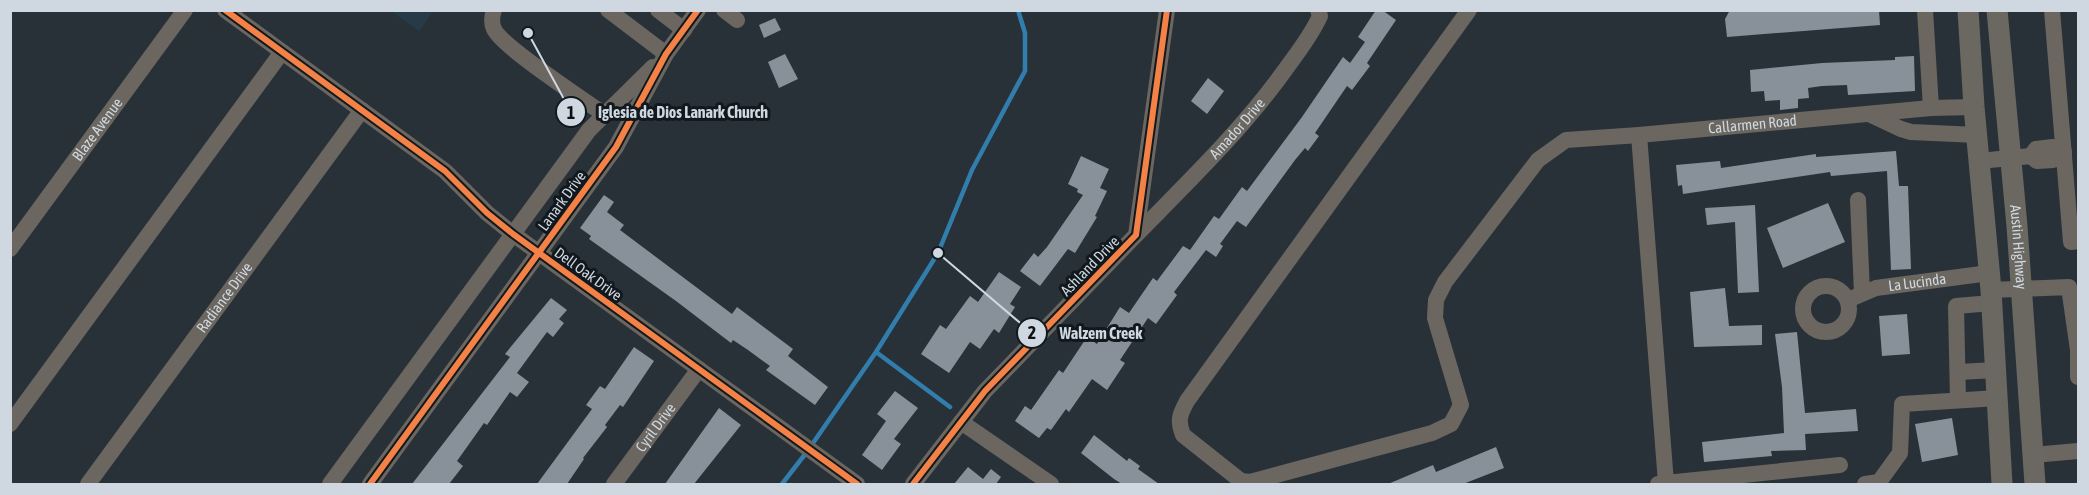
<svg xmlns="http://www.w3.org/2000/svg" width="2089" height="495" font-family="'Asap Condensed',sans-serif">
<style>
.built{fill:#263a48}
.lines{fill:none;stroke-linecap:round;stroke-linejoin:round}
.stream{stroke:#317ead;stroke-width:4.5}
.building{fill:#889199}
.minor{stroke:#6b6760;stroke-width:16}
.major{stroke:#6a6861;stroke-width:21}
.cycleway-casing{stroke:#12191e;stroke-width:10}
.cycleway{stroke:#f48246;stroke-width:6}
.labels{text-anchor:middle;stroke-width:6;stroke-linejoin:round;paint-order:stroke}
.street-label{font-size:15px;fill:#cfd8e0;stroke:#12191e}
.leader{fill:none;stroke:#cfd8e0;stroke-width:2}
.callout-dot{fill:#cfd8e0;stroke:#12191e;stroke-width:2}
.mark-label{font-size:18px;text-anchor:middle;font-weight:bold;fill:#111}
.callout-label{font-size:16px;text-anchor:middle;font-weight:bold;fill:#cfd8e0;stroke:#12191e;stroke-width:6;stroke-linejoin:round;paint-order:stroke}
</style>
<rect width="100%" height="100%" fill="#293138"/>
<path class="built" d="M 391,11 L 433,11 L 419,31 Z"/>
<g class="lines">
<path class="stream" d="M 876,352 L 950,407
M 811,446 L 876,352 L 938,253 L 972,170 L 1025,71 L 1025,33 L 1018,10
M 782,484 L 806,453"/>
</g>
<path class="building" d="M 1376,10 L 1382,10 L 1396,20 L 1367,63 L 1370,66 L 1352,90 L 1347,86 L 1315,133 L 1319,136 L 1308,151 L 1305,148 L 1295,160 L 1246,227 L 1237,221 L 1220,244 L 1223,246 L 1216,257 L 1206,250 L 1174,292 L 1177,295 L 1156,324 L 1148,318 L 1120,360 L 1125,363 L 1107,390 L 1092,379 L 1069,412 L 1066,409 L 1051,430 L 1047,428 L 1039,438 L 1015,421 L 1025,406 L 1031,410 L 1059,370 L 1063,373 L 1087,337 L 1097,344 L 1120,307 L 1129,313 L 1153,278 L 1157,281 L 1183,246 L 1190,250 L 1214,216 L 1219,219 L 1242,187 L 1247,191 L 1302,117 L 1343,57 L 1350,63 L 1365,42 L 1358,37 Z
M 1730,10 L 1879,10 L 1880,25 L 1727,37 L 1725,19 Z
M 775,18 L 781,30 L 764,38 L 759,25 Z
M 785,54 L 798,79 L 779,88 L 768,62 Z
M 1914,56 L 1915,91 L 1848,95 L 1847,85 L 1822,86 L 1808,88 L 1809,98 L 1798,99 L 1798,108 L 1780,110 L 1780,100 L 1765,101 L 1764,91 L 1751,92 L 1750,70 L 1822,63 L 1895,60 L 1895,57 Z
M 1208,78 L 1224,91 L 1207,114 L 1191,101 Z
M 1896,151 L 1899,186 L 1908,186 L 1911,269 L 1891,270 L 1887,171 L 1831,176 L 1830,172 L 1683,194 L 1682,185 L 1678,186 L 1676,165 L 1720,161 L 1721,168 L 1816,154 L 1816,157 Z
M 1081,156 L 1109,169 L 1100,188 L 1107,191 L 1095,216 L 1097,217 L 1075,253 L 1068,249 L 1040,286 L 1020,271 L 1034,253 L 1038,257 L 1047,247 L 1083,195 L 1077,192 L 1078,189 L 1068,184 Z
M 604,195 L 614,202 L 607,212 L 624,225 L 620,230 L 732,314 L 737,307 L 793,349 L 788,356 L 828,387 L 815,405 L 766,370 L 770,366 L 748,350 L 733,340 L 731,343 L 676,301 L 589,239 L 591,236 L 580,228 Z
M 1828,203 L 1845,242 L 1783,268 L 1767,228 Z
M 1755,205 L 1759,292 L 1738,293 L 1735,222 L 1707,225 L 1705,208 Z
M 999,272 L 1021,287 L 1010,304 L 1015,307 L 999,333 L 994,329 L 980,349 L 970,342 L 949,373 L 921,354 L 940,325 L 946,329 L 970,296 L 978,302 Z
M 1725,288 L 1729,326 L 1762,325 L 1762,345 L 1694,347 L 1690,292 Z
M 551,298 L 567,310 L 559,319 L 564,323 L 553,337 L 547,332 L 517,373 L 529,382 L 517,397 L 510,392 L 487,425 L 484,423 L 457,461 L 463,466 L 449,484 L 412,484 L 510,357 L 505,354 Z
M 1907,314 L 1910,354 L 1882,356 L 1879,316 Z
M 1797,332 L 1805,413 L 1856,409 L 1858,431 L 1805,434 L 1806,450 L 1771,451 L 1772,456 L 1704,462 L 1702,442 L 1784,433 L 1782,387 L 1775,334 Z
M 634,347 L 654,361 L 623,407 L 620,405 L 605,425 L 607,427 L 583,458 L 584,459 L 567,484 L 537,484 L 592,409 L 586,405 L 600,386 L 605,389 Z
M 895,391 L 918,408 L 894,439 L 901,444 L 882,470 L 862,455 L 886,421 L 877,414 Z
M 719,408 L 741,425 L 694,484 L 665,484 Z
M 1952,418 L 1958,455 L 1922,462 L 1915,424 Z
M 1094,435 L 1127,461 L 1129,458 L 1140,466 L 1138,469 L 1159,484 L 1122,484 L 1114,479 L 1081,453 Z
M 1496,447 L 1504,468 L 1463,484 L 1388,484 L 1433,465 L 1436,472 Z
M 968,467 L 983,479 L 991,469 L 1001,477 L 996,484 L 954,484 Z"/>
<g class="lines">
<g class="minor">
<path d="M 225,10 L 445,171 L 487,213 L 513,234 L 857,484"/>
<path d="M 494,10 C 492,16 491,23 494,29 C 502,47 584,100 605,115"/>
<path d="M 608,10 L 666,54"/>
<path d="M 658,10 L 684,30"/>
<path d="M 724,10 L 737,20"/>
<path id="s1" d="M 1469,10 L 1187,401 C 1180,414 1177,420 1183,435 L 1241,481 L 1250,482 L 1432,433 L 1451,424 L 1461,405 L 1435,318 L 1436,300 L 1445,282 L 1538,160 L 1566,140 L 1639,135 L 1931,108 L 1974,107"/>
<path d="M 1925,10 L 1931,108"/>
<path d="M 2052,10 L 2071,242 L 2078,241"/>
<path d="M 1869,114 L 1901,129 L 1911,132 L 1977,135"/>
<path d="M 1639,135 L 1666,483 L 1658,484"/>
<path d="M 2031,156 L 2036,149 L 2053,147 L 2058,153 L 2064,152"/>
<path d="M 1979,161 L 2031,156 L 2037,161 L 2053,160 L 2058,153"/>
<path d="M 1858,200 L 1862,293"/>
<path id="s2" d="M 1136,235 C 1188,182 1242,130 1285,70 C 1298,52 1311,36 1320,16 L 1318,10"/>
<path id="s3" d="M 10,249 L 185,10"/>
<circle cx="1826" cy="309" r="23"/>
<path d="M 1991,290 L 2069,287 L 2078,350 L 2078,377"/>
<path id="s4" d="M 1848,300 L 1876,288 L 1989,273"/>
<path d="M 1958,372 L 1996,370"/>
<path d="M 1958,400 L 1956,306 L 1992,303"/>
<path d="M 961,422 L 1051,484"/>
<path d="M 10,424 L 282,52"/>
<path d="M 2033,455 L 2078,451"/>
<path d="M 1666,483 L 1840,465"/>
<path id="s5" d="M 88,484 L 362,110"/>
<path d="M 330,484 L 589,130 L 653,67"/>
<path d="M 370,484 L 616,147 L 666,54 L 698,10"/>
<path id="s6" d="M 614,484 L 699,369"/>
<path d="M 913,484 L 985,391 L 1136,235 L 1167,10"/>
<path d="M 1865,484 L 1879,482 L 1900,453 L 1902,404 L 1998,398"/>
</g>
<g class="major">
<path d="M 1968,10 L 1974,107 L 1991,290 L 2002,484"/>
<path id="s7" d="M 1997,10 L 2017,226 L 2035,484"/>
</g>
<g class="cycleway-casing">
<path id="cycleway" d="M 225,10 L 445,171 L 487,213 L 513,234 L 857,484
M 370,484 L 616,147 L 666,54 L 698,10
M 913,484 L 985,391 L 1136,235 L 1167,10"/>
</g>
<use href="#cycleway" class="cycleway"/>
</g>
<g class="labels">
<g class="street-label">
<text dy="5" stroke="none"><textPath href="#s1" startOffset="1336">Callarmen Road</textPath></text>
<text dy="5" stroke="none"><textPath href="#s2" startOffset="147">Amador Drive</textPath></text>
<text dy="5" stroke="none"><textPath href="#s3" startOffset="148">Blaze Avenue</textPath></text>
<text transform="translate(562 201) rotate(-54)" y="5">Lanark Drive</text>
<text dy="5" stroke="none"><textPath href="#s7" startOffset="238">Austin Highway</textPath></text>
<text transform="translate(1090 266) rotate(-46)" y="5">Ashland Drive</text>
<text transform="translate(588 274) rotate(36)" y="5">Dell Oak Drive</text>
<text dy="5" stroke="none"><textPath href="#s4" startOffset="72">La Lucinda</textPath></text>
<text dy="5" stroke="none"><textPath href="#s5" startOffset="231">Radiance Drive</textPath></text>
<text dy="5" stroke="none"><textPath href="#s6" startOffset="70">Cyril Drive</textPath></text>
</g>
</g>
<path class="leader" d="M528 33L571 112M938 253L1032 333"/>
<g class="callout-dot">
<circle cx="528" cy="33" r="6"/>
<circle cx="938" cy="253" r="6"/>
<circle cx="571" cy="112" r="15"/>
<circle cx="1032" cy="333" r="15"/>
</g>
<g class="mark-label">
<text x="571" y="119">1</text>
<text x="1032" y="339">2</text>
</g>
<g class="callout-label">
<text x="683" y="118">Iglesia de Dios Lanark Church</text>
<text x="1101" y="339">Walzem Creek</text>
</g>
<rect width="2089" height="495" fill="none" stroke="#cfd8e0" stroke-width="24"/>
</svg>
